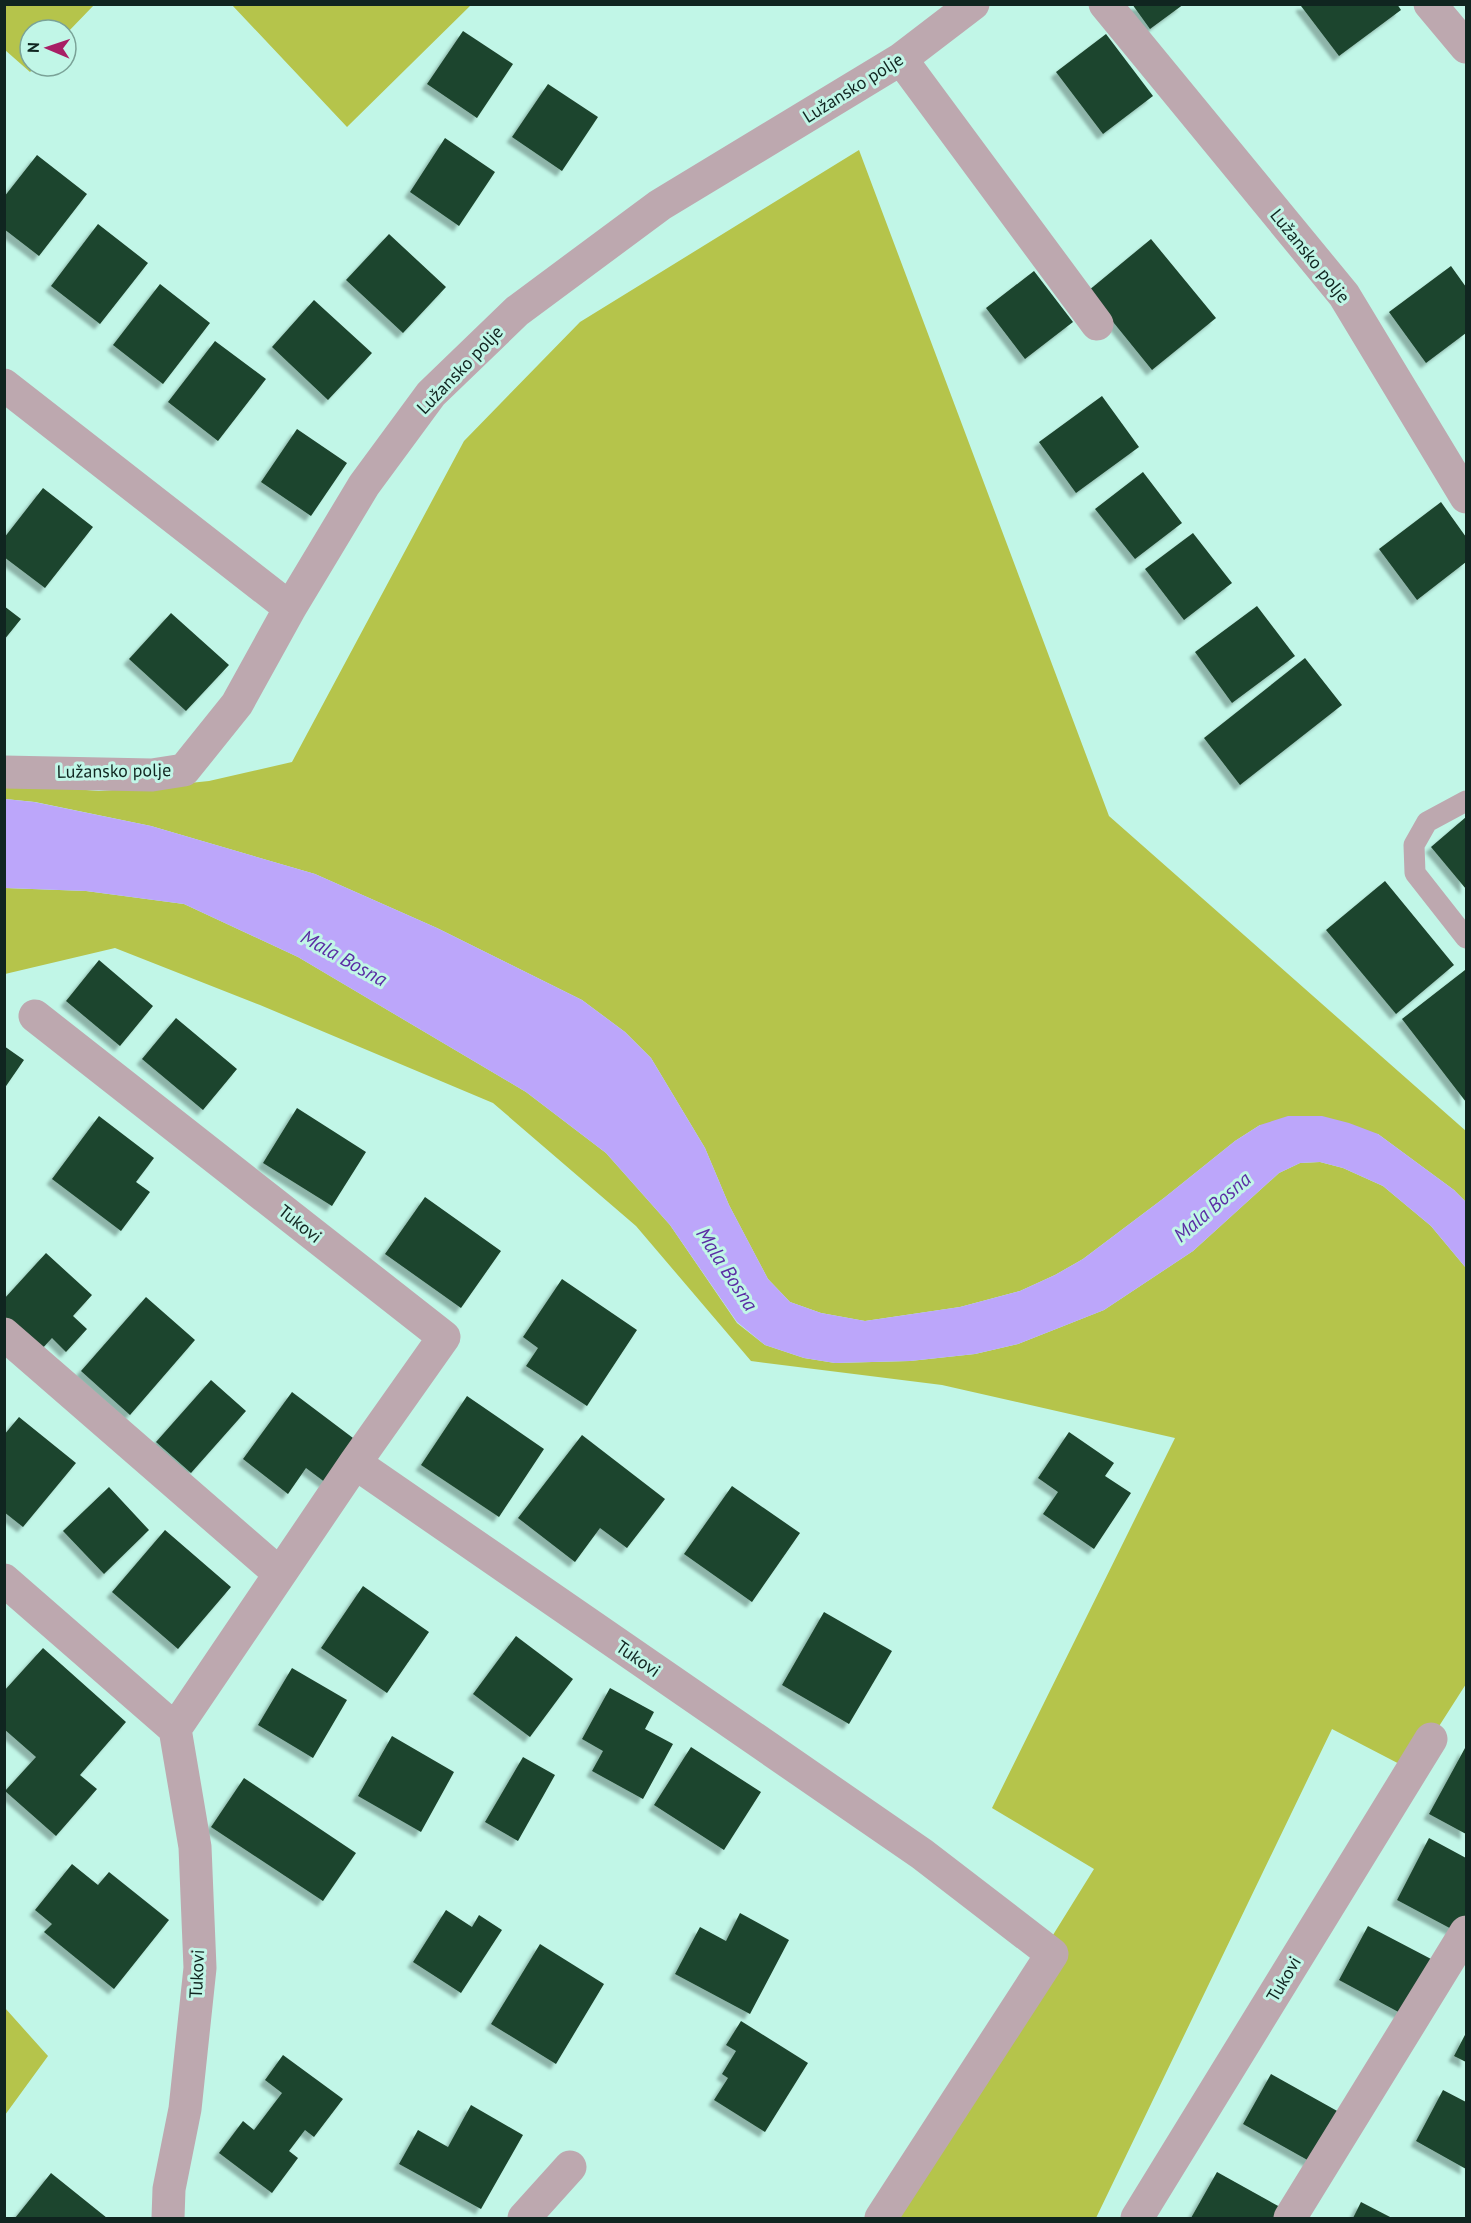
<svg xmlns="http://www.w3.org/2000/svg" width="1471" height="2223" font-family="'PT Sans',sans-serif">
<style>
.green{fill:#b5c44b}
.water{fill:#bca6fa}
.building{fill:#1f442e;filter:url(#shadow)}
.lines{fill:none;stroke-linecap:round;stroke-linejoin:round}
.service{stroke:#bda8af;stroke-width:21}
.minor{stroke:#bda8af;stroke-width:33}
.labels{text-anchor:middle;stroke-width:6;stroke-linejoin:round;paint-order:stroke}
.street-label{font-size:18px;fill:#102520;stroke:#c1f6e7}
.water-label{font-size:20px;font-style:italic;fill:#5b2da4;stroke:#c1f6e7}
</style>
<defs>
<filter id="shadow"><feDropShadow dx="-5.5" dy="5.5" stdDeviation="1.5" flood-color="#0004"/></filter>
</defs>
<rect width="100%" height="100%" fill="#c1f6e7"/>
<path class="green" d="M 4,5 L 5,4 L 94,5 L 66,34 L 66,30 L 30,30 L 30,66 L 36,66 L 30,72 L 5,50 Z
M 232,5 L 471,5 L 347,127 Z
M 859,150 L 1109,816 L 1466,1131 L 1466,1202 L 1454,1190 L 1378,1134 L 1260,1125 L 1235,1141 L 1164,1198 L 1083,1259 L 1055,1275 L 1020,1291 L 960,1307 L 865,1321 L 821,1313 L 790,1302 L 768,1279 L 729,1205 L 705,1148 L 651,1058 L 625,1032 L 582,1000 L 437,928 L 315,874 L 151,826 L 35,802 L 5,799 L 4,787 L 34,786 L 99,791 L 141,788 L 209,781 L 292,762 L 464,441 L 580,322 Z
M 5,888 L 86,891 L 184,904 L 298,957 L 526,1092 L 606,1153 L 670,1225 L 737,1323 L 765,1345 L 804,1358 L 835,1363 L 910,1361 L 975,1354 L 1018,1344 L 1104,1310 L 1193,1251 L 1279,1173 L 1300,1163 L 1320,1162 L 1343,1168 L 1383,1186 L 1431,1226 L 1466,1268 L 1466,1684 L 1411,1770 L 1332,1729 L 1096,2218 L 877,2218 L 1094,1869 L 992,1808 L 1175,1438 L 942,1385 L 751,1361 L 636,1226 L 493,1103 L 260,1005 L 115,948 L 5,974 Z
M 5,2008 L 48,2056 L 5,2115 Z"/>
<path class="water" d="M 5,799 L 34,802 L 151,826 L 315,874 L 437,928 L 582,1000 L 625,1032 L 651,1058 L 705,1148 L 729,1205 L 768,1279 L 790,1302 L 821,1313 L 865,1321 L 960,1307 L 1020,1291 L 1055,1275 L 1083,1259 L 1164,1198 L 1235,1141 L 1260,1125 L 1288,1116 L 1322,1116 L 1349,1123 L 1378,1134 L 1454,1190 L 1466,1202 L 1466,1268 L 1431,1226 L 1383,1186 L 1343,1168 L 1320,1162 L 1300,1163 L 1279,1173 L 1193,1251 L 1104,1310 L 1018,1344 L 975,1354 L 910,1361 L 835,1363 L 804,1358 L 765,1345 L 737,1322 L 670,1225 L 606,1153 L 526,1092 L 298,957 L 184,904 L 86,891 L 5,888 Z"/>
<path class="building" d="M 1132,4 L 1184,4 L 1150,29 Z
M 1303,4 L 1397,4 L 1401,10 L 1339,56 L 1301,6 Z
M 463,31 L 513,64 L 477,118 L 427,84 Z
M 1106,34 L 1153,96 L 1103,134 L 1056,72 Z
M 548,84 L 598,117 L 562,171 L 512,137 Z
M 445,138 L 495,172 L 459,226 L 410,192 Z
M 37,155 L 87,194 L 39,256 L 4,229 L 4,197 Z
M 98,224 L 148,263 L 100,324 L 51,286 Z
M 389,234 L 446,287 L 403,333 L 346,280 Z
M 1151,239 L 1216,318 L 1152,370 L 1088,291 Z
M 1451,266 L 1466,287 L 1466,333 L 1426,363 L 1389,312 Z
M 1034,271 L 1073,322 L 1025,359 L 986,308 Z
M 160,284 L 210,323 L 163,384 L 113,345 Z
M 314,300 L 372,353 L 328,400 L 272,347 Z
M 215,341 L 266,379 L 218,441 L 168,402 Z
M 1102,396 L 1139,447 L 1076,493 L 1039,442 Z
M 297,429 L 347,463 L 311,516 L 261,482 Z
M 1143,472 L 1182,523 L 1135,559 L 1095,509 Z
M 43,488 L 93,527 L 45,588 L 4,557 L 4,538 Z
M 1441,502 L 1466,537 L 1466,562 L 1417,600 L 1379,549 Z
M 1193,533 L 1232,583 L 1184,620 L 1145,569 Z
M 4,606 L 21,619 L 4,640 Z
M 1257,606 L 1295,656 L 1232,703 L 1195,652 Z
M 171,613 L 229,665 L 186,711 L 129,659 Z
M 1305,658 L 1342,705 L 1240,785 L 1204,738 Z
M 1466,817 L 1466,889 L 1431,847 Z
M 1385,881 L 1454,965 L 1396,1014 L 1326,930 Z
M 99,960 L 153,1006 L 120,1046 L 66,1001 Z
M 1465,970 L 1466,972 L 1466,1102 L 1402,1019 Z
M 176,1018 L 237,1069 L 203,1110 L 142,1059 Z
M 4,1046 L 24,1060 L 4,1089 Z
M 297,1108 L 366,1152 L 332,1206 L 263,1163 Z
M 99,1116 L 154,1158 L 136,1182 L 150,1192 L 121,1231 L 52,1179 Z
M 425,1197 L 501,1251 L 461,1308 L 385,1254 Z
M 46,1253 L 92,1295 L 73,1316 L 87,1329 L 66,1352 L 52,1338 L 40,1351 L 4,1318 L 4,1299 Z
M 562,1279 L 637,1330 L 587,1406 L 526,1366 L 538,1348 L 523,1337 Z
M 146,1297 L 195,1340 L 130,1415 L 81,1371 Z
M 211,1380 L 246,1411 L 191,1473 L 156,1442 Z
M 292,1392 L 357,1441 L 326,1483 L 306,1468 L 288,1494 L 243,1459 Z
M 467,1396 L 544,1449 L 499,1517 L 421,1465 Z
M 19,1417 L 76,1463 L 23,1527 L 4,1512 L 4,1435 Z
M 1069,1432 L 1114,1463 L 1105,1476 L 1131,1493 L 1094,1549 L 1043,1514 L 1058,1492 L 1038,1478 Z
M 582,1435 L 665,1499 L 627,1548 L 600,1528 L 575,1562 L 518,1518 Z
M 732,1486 L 800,1533 L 752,1602 L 684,1554 Z
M 109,1487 L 149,1530 L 104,1574 L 63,1531 Z
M 165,1530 L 231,1587 L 178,1649 L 112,1592 Z
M 363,1586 L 429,1632 L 387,1693 L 321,1648 Z
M 824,1612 L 892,1651 L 849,1724 L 782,1685 Z
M 516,1636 L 573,1679 L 530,1737 L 473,1694 Z
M 43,1648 L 126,1722 L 80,1775 L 97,1789 L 56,1836 L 5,1791 L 36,1757 L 4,1729 L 4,1691 Z
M 292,1668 L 347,1700 L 313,1758 L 258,1725 Z
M 610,1688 L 654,1712 L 645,1729 L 673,1744 L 643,1799 L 592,1771 L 603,1751 L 582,1739 Z
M 392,1736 L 454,1772 L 421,1832 L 358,1796 Z
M 691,1747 L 761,1792 L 724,1850 L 654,1805 Z
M 1465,1748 L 1466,1749 L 1466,1834 L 1429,1814 Z
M 523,1757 L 555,1775 L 518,1841 L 485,1822 Z
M 244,1778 L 356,1853 L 323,1901 L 211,1827 Z
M 1429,1838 L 1466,1858 L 1466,1920 L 1459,1933 L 1397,1900 Z
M 72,1864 L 98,1885 L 109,1872 L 169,1920 L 114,1989 L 44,1932 L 52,1924 L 35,1910 Z
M 446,1910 L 472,1927 L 479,1915 L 502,1930 L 461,1993 L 413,1962 Z
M 740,1913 L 789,1940 L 750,2014 L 675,1974 L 700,1927 L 726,1941 Z
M 1368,1926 L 1433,1960 L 1404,2015 L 1339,1980 Z
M 540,1944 L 604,1984 L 556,2064 L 491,2024 Z
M 741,2021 L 808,2063 L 765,2132 L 714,2100 L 728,2078 L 722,2074 L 736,2051 L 726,2045 Z
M 1466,2033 L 1466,2062 L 1454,2056 Z
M 283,2055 L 343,2099 L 314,2137 L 305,2130 L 289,2151 L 298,2158 L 272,2193 L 219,2153 L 243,2121 L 254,2130 L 282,2093 L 265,2080 Z
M 1271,2074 L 1339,2112 L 1311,2162 L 1243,2124 Z
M 1443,2090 L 1466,2102 L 1466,2169 L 1416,2141 Z
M 471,2105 L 523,2135 L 481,2209 L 399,2164 L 418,2130 L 448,2147 Z
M 1217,2172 L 1280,2207 L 1274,2218 L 1191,2218 Z
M 51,2173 L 107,2218 L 15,2218 Z
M 1361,2202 L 1392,2218 L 1353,2218 Z"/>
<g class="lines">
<path class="service" d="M 1466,801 L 1427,822 L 1414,845 L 1415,873 L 1466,938"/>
<path class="minor" d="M 1105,4 L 1344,295 L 1466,497
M 1430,4 L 1466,47
M 901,59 L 1097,324
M 4,385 L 290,608
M 4,772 L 152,775 L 184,770 L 237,704 L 290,608 L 364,485 L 431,394 L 517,311 L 660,205 L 901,59 L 973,4
M 35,1016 L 444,1337 L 355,1463 L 175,1729 L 195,1847 L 200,1968 L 185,2109 L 169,2189 L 168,2218
M 4,1334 L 280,1574
M 355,1463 L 922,1854 L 1052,1954 L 881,2218
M 4,1580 L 175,1729
M 524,2218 L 570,2167
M 1137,2218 L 1431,1739
M 1290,2218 L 1466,1932"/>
</g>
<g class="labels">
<g class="street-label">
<text transform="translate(853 88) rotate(-32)" y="6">Lužansko polje</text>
<text transform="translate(1310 256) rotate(51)" y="6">Lužansko polje</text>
<text transform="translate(460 370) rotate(-46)" y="6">Lužansko polje</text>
<text transform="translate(114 771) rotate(-1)" y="6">Lužansko polje</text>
<text transform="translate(300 1224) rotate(38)" y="6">Tukovi</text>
<text transform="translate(638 1659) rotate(35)" y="6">Tukovi</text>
<text transform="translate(197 1974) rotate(-87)" y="6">Tukovi</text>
<text transform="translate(1284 1979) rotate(-59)" y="6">Tukovi</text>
</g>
<g class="water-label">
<text transform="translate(344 958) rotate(29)" y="7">Mala Bosna</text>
<text transform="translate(1212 1207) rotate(-41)" y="7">Mala Bosna</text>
<text transform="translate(727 1269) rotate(57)" y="7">Mala Bosna</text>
</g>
</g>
<rect width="1471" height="2223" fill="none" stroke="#102520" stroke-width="12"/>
<g transform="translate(48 48) rotate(272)"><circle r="28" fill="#c1f6e7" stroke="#7aa297" stroke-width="1.5"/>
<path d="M0-4.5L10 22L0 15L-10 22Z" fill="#a81f65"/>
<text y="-9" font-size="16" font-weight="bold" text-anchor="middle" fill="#102520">N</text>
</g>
</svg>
